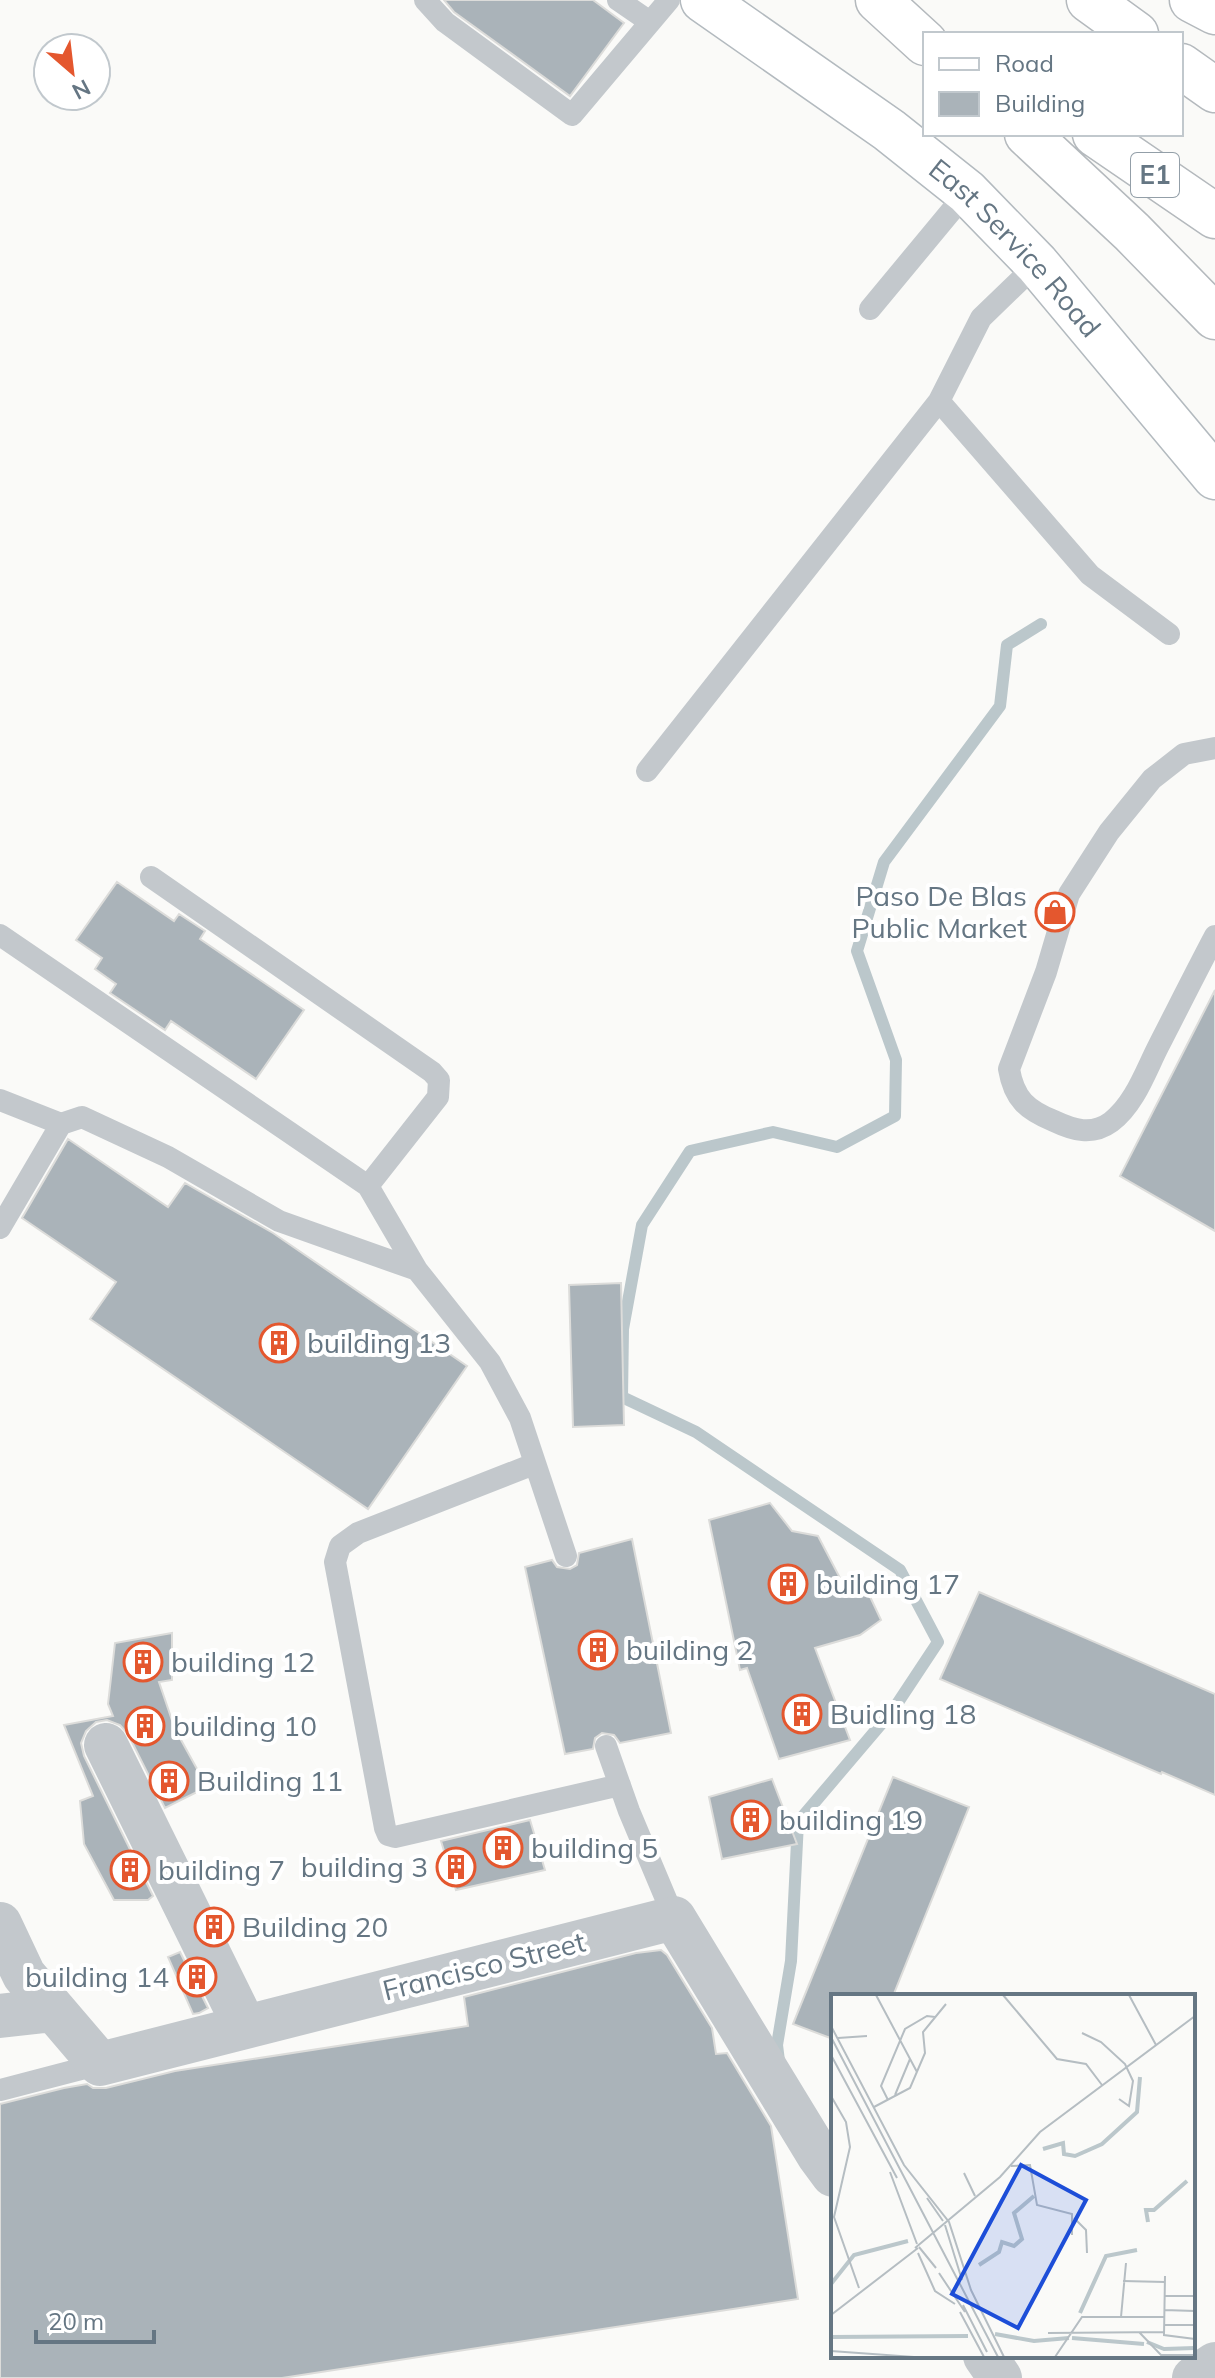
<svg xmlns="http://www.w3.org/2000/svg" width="1215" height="2378" font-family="Mulish,sans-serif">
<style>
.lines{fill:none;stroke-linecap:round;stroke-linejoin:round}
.stream{stroke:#bbc7cb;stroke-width:12}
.building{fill:#aab3b9;stroke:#dcdcda;stroke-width:2}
.secondary-casing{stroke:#b3babf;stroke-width:47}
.highway-casing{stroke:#b4b9bd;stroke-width:47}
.lane{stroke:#c3c8cc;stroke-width:22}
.street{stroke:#c3c8cc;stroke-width:44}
.secondary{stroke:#fff;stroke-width:44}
.highway{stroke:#fff;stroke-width:44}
.labels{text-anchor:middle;stroke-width:8;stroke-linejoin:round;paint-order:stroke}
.shield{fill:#fff;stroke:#939fa8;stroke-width:2}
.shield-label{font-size:26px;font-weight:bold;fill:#657683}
.street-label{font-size:28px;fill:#657683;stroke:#fff}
.poi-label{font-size:28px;fill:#657683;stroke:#fff;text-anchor:start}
.inset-river{fill:none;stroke:#bbc7cb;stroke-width:4}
.inset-road{fill:none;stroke:#b5bdc2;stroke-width:2}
.view{fill:#1d4ed8;fill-opacity:0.15;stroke:#1d4ed8;stroke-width:4}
.inset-edge{fill:none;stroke:#657683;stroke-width:4}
</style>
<rect width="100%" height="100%" fill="#fafaf8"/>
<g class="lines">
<path class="stream" d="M 779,2061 L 777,2045 L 791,1961 L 798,1822 L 893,1710 L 938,1642 L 900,1570 L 696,1432 L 622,1397 L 623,1329 L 642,1225 L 690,1151 L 773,1132 L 837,1147 L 895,1116 L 896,1060 L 857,951 L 884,862 L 1000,706 L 1007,645 L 1041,624"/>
</g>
<path class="building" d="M 444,0 L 593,0 L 624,23 L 570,96 L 454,12 Z
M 117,882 L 174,921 L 179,914 L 205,931 L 200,939 L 304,1010 L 256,1079 L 171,1021 L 165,1030 L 110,993 L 116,984 L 95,969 L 102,958 L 76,940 Z
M 1215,990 L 1215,1231 L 1120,1176 Z
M 68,1139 L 168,1207 L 185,1183 L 273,1233 L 467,1366 L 368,1509 L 90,1319 L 116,1282 L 22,1218 Z
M 621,1283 L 624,1425 L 573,1427 L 569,1285 Z
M 770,1503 L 792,1531 L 818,1536 L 841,1580 L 866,1588 L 881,1620 L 860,1635 L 815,1648 L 850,1740 L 779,1759 L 747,1668 L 740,1670 L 709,1520 Z
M 632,1539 L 671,1733 L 620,1743 L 614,1735 L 602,1733 L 595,1738 L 593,1749 L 565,1754 L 525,1567 L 552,1560 L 557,1567 L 570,1569 L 577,1565 L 579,1553 Z
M 979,1592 L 1215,1694 L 1215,1795 L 1162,1772 L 1161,1774 L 940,1679 Z
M 172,1633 L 172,1680 L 159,1682 L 175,1729 L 207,1787 L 165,1808 L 128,1734 L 120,1725 L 107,1720 L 96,1722 L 86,1731 L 81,1743 L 84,1756 L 153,1896 L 148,1900 L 114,1900 L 84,1844 L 80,1801 L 93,1796 L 64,1725 L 113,1716 L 108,1704 L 115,1643 Z
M 893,1777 L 969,1807 L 893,1996 L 833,1996 L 833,2039 L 793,2024 Z
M 772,1779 L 797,1844 L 722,1859 L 709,1797 Z
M 530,1820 L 545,1870 L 456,1890 L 441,1841 Z
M 661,1950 L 667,1955 L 712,2028 L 716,2054 L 727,2053 L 771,2126 L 798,2299 L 282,2378 L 0,2378 L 0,2104 L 64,2088 L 87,2084 L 93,2088 L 106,2088 L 175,2071 L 468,2026 L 464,1997 L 636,1953 Z
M 180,1952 L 208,2008 L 199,2013 L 193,2014 L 168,1957 Z"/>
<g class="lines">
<g class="secondary-casing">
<g id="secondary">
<path id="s1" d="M 703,0 L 889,130 L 967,192 L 1037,264 L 1215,477"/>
</g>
</g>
<g class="highway-casing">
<path id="highway" d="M 878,0 L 925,43
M 1089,0 L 1136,34
M 1192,0 L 1215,12
M 1181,66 L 1215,90
M 1027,134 L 1132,232 L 1215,317
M 1095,134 L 1215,216"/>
</g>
<path class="lane" d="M 425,0 L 445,22 L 572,115 L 669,0
M 618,0 L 650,22
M 870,309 L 967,192
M 939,401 L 1090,575 L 1169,634
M 1215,748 L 1184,754 L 1152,779 L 1109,832 L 1069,894 L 1046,972 L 1009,1069 C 1014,1099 1027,1110 1054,1121 C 1073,1130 1092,1136 1111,1122 C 1135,1104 1146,1070 1159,1045 C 1178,1008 1196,972 1215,936
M 647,771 L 939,401 L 981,318 L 1037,264
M 151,877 L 432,1072 L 439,1080 L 438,1097 L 368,1186
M 0,935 L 368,1186 L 417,1270 L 490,1362 L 520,1418 L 566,1556
M 0,1100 L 61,1124
M 0,1228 L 61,1124 L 82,1117 L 168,1157 L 279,1221 L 417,1270
M 534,1464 L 358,1533 L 340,1546 L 335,1562 L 385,1828 L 388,1835 L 395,1837 L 620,1785
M 606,1746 L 629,1811 L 674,1918
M 0,2090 L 100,2064"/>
<path class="street" d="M 106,1745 L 245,2027
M 0,1924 L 24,1975 L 100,2064 L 674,1918 L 819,2156 L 833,2175
M 0,2016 L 53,2010
M 985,2356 L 1000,2378
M 1194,2378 L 1215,2364"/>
<use href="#secondary" class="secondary"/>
<use href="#highway" class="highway"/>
</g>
<defs>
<g id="shop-ring" transform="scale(2)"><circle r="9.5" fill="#fff" stroke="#e4572e" stroke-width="1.5"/><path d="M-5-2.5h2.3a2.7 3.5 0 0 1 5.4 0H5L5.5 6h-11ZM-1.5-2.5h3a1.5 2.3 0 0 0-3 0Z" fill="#e4572e"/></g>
<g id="building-ring" transform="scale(2)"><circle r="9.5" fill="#fff" stroke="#e4572e" stroke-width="1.5"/><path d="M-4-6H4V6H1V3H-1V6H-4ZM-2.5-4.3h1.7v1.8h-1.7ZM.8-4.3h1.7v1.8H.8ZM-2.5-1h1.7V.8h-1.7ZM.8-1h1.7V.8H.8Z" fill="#e4572e"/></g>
</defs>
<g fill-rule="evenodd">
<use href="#shop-ring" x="1055" y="912"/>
<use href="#building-ring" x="279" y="1343"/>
<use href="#building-ring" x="788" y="1584"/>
<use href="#building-ring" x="598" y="1650"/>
<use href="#building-ring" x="143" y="1662"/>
<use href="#building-ring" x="802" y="1714"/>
<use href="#building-ring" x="145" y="1726"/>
<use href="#building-ring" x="169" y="1781"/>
<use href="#building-ring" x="751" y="1820"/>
<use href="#building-ring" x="503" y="1848"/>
<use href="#building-ring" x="456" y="1867"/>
<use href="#building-ring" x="130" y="1870"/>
<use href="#building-ring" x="214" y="1927"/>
<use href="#building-ring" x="197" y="1977"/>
</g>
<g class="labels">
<rect class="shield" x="1131" y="153" width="48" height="44" rx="6"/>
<g class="shield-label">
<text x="1155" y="184">E1</text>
</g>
<g class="street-label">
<text dy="10" stroke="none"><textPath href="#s1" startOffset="400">East Service Road</textPath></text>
<text transform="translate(484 1966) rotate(-14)" y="10">Francisco Street</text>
</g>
<g class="poi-label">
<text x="1027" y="906" text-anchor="end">Paso De Blas<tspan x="1027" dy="32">Public Market</tspan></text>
<text x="307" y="1353">building 13</text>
<text x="816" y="1594">building 17</text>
<text x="626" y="1660">building 2</text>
<text x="171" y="1672">building 12</text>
<text x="830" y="1724">Buidling 18</text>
<text x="173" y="1736">building 10</text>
<text x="197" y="1791">Building 11</text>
<text x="779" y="1830">building 19</text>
<text x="531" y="1858">building 5</text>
<text x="428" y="1877" text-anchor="end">building 3</text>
<text x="158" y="1880">building 7</text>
<text x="242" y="1937">Building 20</text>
<text x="169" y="1987" text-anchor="end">building 14</text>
</g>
</g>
<g transform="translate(831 1994)">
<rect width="364" height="364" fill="#fafaf8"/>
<path class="inset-river" d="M 212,155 L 232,149 L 233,160 L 244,162 L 271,150 L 306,118 L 309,83M 317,228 L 315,216 L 323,216 L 356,187M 148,271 L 168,258 L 171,248 L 183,252 L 191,245 L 183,219 L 203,202M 0,290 L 23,261 L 77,247M 249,319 L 275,262 L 306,256M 164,340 L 203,347 L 238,344M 0,343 L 137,342M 241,344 L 313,350M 316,348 L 333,355 L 364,354"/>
<path class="inset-road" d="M 45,1 L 86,78M 172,1 L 226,65 L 255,70 L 271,91M 298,1 L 325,51M 0,32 L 73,171 L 118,228 L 140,296 L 173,363M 251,39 L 270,48 L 294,70 L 302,87 L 298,112 L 288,105M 0,43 L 167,363M 7,44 L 36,42M 0,61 L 66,184M 64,101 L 79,65M 0,102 L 15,128 L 19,153 L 3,223 L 28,294M 57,106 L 50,92 L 74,35 L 96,22 L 104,23M 43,113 L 79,94 L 94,59 L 92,38 L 115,10M 180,172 L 199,171 L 206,211 L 241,220 L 241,241M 59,178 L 86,250M 133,179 L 144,202M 96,204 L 112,227M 243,224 L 255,236 L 256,259M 114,231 L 131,286M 88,253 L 105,274M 84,254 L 169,183 L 209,138 L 364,22M 87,259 L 104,297 L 124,310M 108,279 L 134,318M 334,282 L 333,341 L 364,345M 292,287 L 334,288M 334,302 L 364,302M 132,311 L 156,358M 333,316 L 364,317M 129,318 L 153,363M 0,321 L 87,254M 290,323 L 295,269M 333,331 L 364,331M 308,338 L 330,361 L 364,361M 217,339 L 333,338M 0,357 L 83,363M 224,363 L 251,323 L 333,323"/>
<path class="view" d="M 190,171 L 255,206 L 187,334 L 121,300 Z"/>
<rect width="364" height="364" class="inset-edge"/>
</g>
<rect x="923" y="32" width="260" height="104" fill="#ffffff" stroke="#c1c8cd" stroke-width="2"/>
<rect x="939" y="58" width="40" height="12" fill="#ffffff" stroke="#c1c8cd" stroke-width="2"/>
<text x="995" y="72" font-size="24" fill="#657683">Road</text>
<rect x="939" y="92" width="40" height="24" fill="#aab3b9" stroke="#c1c8cd" stroke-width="2"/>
<text x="995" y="112" font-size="24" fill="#657683">Building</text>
<g transform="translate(72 72) rotate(152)"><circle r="38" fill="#ffffff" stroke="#c1c8cd" stroke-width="2"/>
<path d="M0-6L14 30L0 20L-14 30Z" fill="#e4572e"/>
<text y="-12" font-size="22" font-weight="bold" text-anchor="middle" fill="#657683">N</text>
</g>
<path d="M36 2330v12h118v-12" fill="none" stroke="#657683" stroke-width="4"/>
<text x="48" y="2330" font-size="24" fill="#657683" stroke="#ffffff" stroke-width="6" paint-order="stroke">20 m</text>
</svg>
